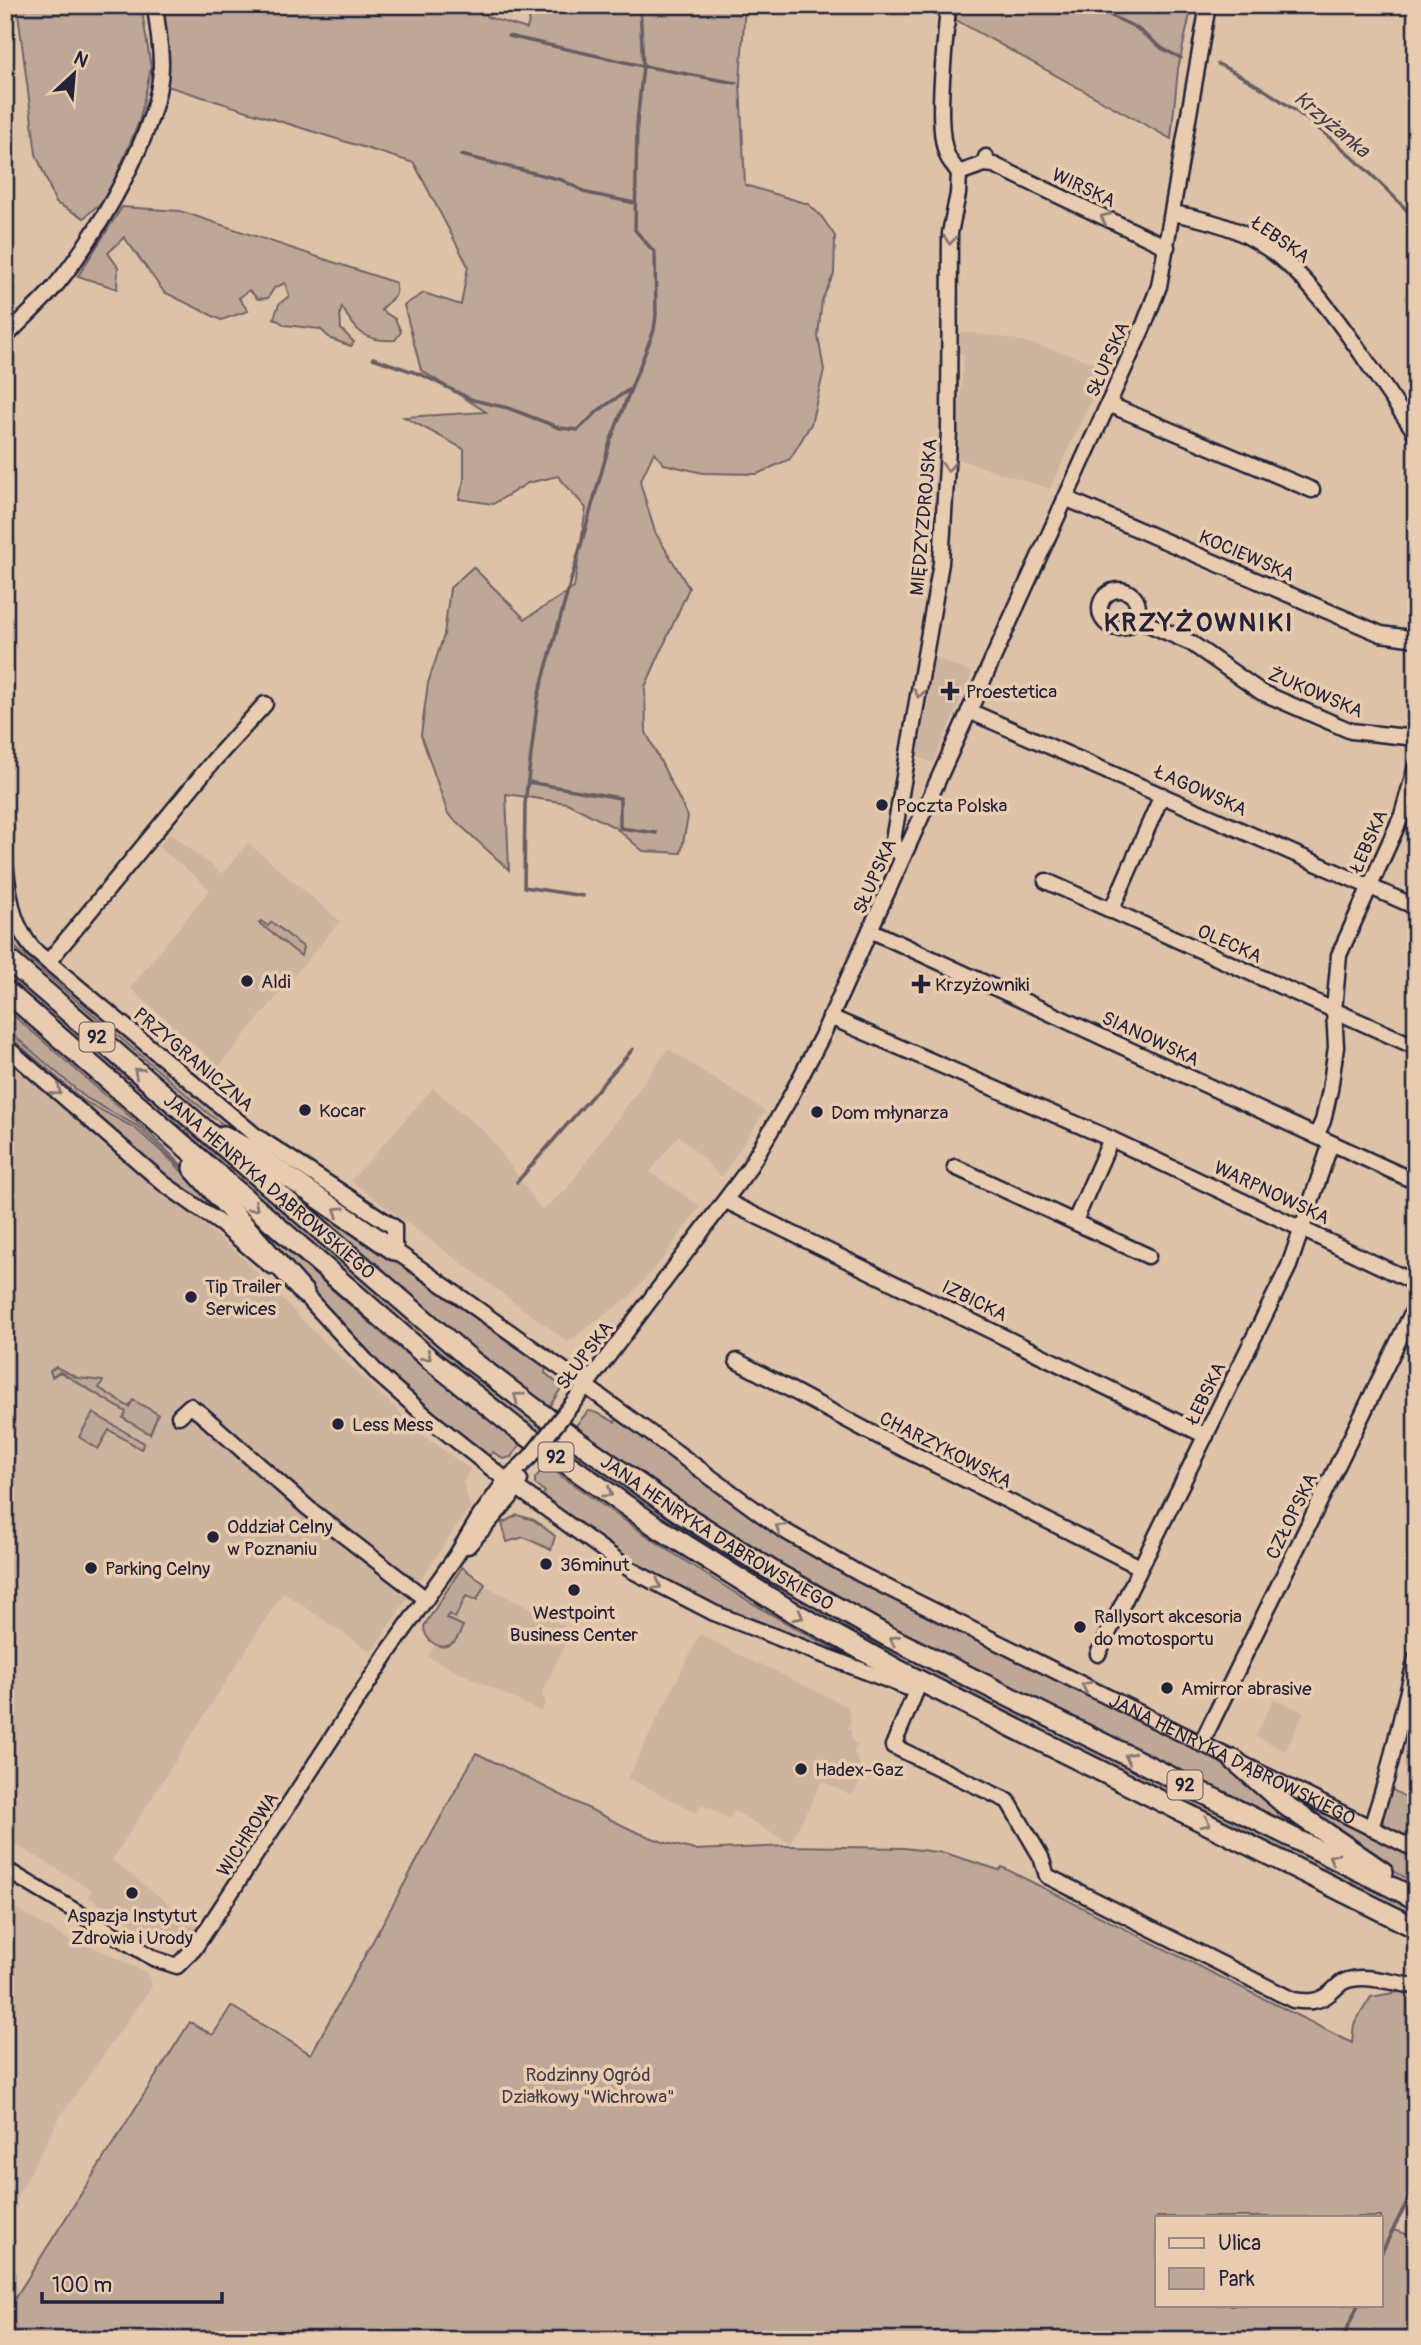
<svg xmlns="http://www.w3.org/2000/svg" width="1421" height="2345" font-family="Pangolin,sans-serif">
<style>
.built{fill:#cdb49f}
.green{fill:#bea796;stroke:#706468;stroke-width:2;fill-rule:evenodd}
.lines{fill:none;stroke-linecap:round;stroke-linejoin:round}
.stream{stroke:#675d63;stroke-width:3.5}
.minor-casing{stroke:#22223b;stroke-width:19}
.major-casing{stroke:#22223b;stroke-width:24}
.minor{stroke:#e9ccaf;stroke-width:14}
.major{stroke:#e9ccaf;stroke-width:19}
.minor-bridge-casing{stroke:#22223b;stroke-width:19;stroke-linecap:butt}
.minor-bridge{stroke:#e9ccaf;stroke-width:14}
.oneway{stroke:#867775}
.poi-dot{fill:#22223b;stroke:#e9ccaf;stroke-width:2.5}
.labels{text-anchor:middle;stroke-width:7;stroke-linejoin:round;paint-order:stroke}
.shield{fill:#e9ccaf;stroke:#5e555e;stroke-width:2}
.shield-label{font-size:18px;font-weight:bold;fill:#22223b}
.street-label{font-size:19px;fill:#22223b;stroke:#e9ccaf}
.poi-label{font-size:19px;fill:#22223b;stroke:#e9ccaf;text-anchor:start}
.park-label{font-size:19px;fill:#413d4d;stroke:#e9ccaf}
.water-label{font-size:21px;font-style:italic;fill:#443f4f;stroke:#e9ccaf}
.district-label{font-size:26px;font-weight:bold;letter-spacing:2px;fill:#22223b;stroke:#e9ccaf}
</style>
<rect width="100%" height="100%" fill="#ddc2a8"/>
<filter id="ink" filterUnits="userSpaceOnUse"><feTurbulence type="fractalNoise" baseFrequency=".0143" numOctaves="2"/><feDisplacementMap in="SourceGraphic" scale="14" xChannelSelector="R" yChannelSelector="G"/><feConvolveMatrix kernelMatrix="1 2 1 2 8 2 1 2 1" color-interpolation-filters="sRGB"/></filter>
<g filter="url(#ink)">
<path class="built" d="M 955,331 L 1013,339 L 1058,351 L 1106,367 L 1050,489 L 955,458 L 964,355 L 956,352 Z
M 932,656 L 972,673 L 933,763 L 913,755 Z
M 170,833 L 222,874 L 248,843 L 340,921 L 219,1066 L 130,988 L 210,889 L 159,847 Z
M 668,1049 L 765,1111 L 721,1177 L 679,1135 L 650,1172 L 700,1206 L 664,1257 L 630,1296 L 568,1342 L 351,1181 L 433,1088 L 489,1136 L 542,1210 L 566,1190 Z
M 5,1058 L 242,1257 L 306,1324 L 429,1440 L 470,1469 L 463,1482 L 470,1507 L 371,1652 L 283,1592 L 112,1860 L 197,1926 L 185,1944 L 165,1944 L 88,1897 L 92,1890 L 5,1838 Z
M 484,1585 L 580,1634 L 576,1642 L 571,1642 L 565,1645 L 543,1690 L 542,1696 L 546,1702 L 541,1712 L 428,1657 L 435,1644 L 440,1646 L 451,1622 L 445,1618 L 449,1614 L 455,1618 L 466,1595 L 477,1600 Z
M 700,1634 L 751,1661 L 757,1664 L 759,1663 L 848,1707 L 851,1721 L 848,1728 L 851,1730 L 852,1741 L 858,1744 L 854,1752 L 864,1774 L 852,1796 L 822,1781 L 790,1844 L 735,1811 L 729,1819 L 711,1808 L 701,1805 L 697,1813 L 628,1778 Z
M 1274,1698 L 1304,1713 L 1285,1751 L 1256,1736 Z
M 5,1902 L 72,1942 L 75,1938 L 147,1973 L 152,1986 L 61,2115 L 18,2196 L 5,2235 Z"/>
<path class="green" d="M 17,5 L 141,5 L 151,68 L 139,122 L 108,196 L 84,218 L 56,203 L 36,154 Z
M 158,5 L 481,5 L 487,17 L 527,29 L 531,13 L 536,5 L 745,5 L 740,83 L 745,185 L 808,204 L 821,216 L 835,236 L 834,274 L 822,300 L 818,336 L 824,370 L 811,424 L 790,459 L 757,474 L 703,473 L 664,464 L 654,452 L 640,482 L 655,532 L 689,588 L 645,687 L 646,732 L 688,817 L 681,853 L 643,851 L 616,828 L 567,803 L 506,794 L 509,870 L 448,814 L 421,735 L 428,683 L 444,635 L 450,588 L 473,567 L 525,619 L 574,588 L 586,508 L 558,476 L 528,483 L 493,504 L 459,499 L 464,480 L 464,449 L 404,417 L 486,412 L 421,370 L 404,305 L 424,293 L 461,305 L 468,266 L 414,163 L 164,85 Z
M 957,5 L 1192,5 L 1178,69 L 1171,139 L 956,20 Z
M 122,207 L 180,211 L 396,283 L 396,294 L 381,310 L 395,319 L 401,332 L 395,340 C 365,342 356,332 342,307 L 340,314 L 341,329 L 354,342 L 351,346 L 331,339 L 320,329 L 285,325 L 274,318 L 279,304 L 289,296 L 285,283 L 274,288 L 268,298 L 258,299 L 249,290 L 239,298 L 248,311 L 221,320 L 164,292 L 124,237 L 108,253 L 118,267 L 117,289 L 78,276 Z
M 5,907 L 11,925 L 26,949 L 380,1227 L 370,1227 L 211,1116 L 5,939 Z
M 261,921 L 268,926 L 272,922 L 303,947 L 301,956 L 259,923 Z
M 5,967 L 654,1503 L 1416,1908 L 1416,1920 L 842,1632 L 667,1525 L 481,1392 L 5,981 Z
M 5,1008 L 149,1133 L 192,1175 L 193,1178 L 137,1126 L 86,1098 L 5,1028 Z
M 5,1032 L 84,1101 L 135,1128 L 174,1163 L 221,1212 L 220,1220 L 186,1195 L 5,1041 Z
M 244,1154 L 546,1365 L 545,1373 L 562,1387 L 547,1410 L 509,1381 Z
M 258,1228 L 262,1228 L 394,1344 L 520,1445 L 511,1457 L 503,1459 L 493,1452 L 488,1457 L 406,1391 L 355,1344 Z
M 56,1367 L 78,1378 L 103,1381 L 99,1388 L 129,1407 L 133,1400 L 158,1414 L 150,1434 L 123,1418 L 126,1412 L 60,1372 L 52,1377 L 50,1371 Z
M 588,1411 C 597,1411 608,1419 615,1422 L 618,1418 L 776,1535 L 836,1569 L 1215,1759 L 1280,1807 L 1298,1826 L 1240,1801 L 866,1617 L 700,1517 L 573,1429 Z
M 93,1413 L 144,1443 L 141,1449 L 109,1430 L 98,1449 L 79,1437 Z
M 546,1465 C 634,1528 725,1591 821,1642 C 843,1653 866,1662 889,1673 L 723,1612 L 642,1571 L 540,1499 L 545,1492 L 535,1484 L 535,1478 Z
M 517,1515 L 534,1520 L 555,1536 L 551,1550 L 524,1537 L 507,1542 L 502,1523 Z
M 462,1567 L 485,1584 L 477,1600 L 466,1596 L 455,1618 L 449,1614 L 446,1618 L 463,1626 C 461,1631 458,1638 454,1642 C 441,1653 424,1641 424,1626 Z
M 476,1753 L 634,1831 L 663,1842 L 695,1850 L 788,1846 L 904,1848 L 945,1853 L 999,1870 L 1002,1867 L 1352,2043 L 1354,2024 L 1371,1997 L 1404,1991 L 1416,1997 L 1416,2189 L 1393,2230 L 1413,2236 L 1416,2261 L 1416,2333 L 1414,2340 L 5,2340 L 5,2314 L 190,2022 L 213,2035 L 231,2006 L 311,2054 ZM 1157,2217 L 1381,2217 L 1381,2305 L 1157,2305 Z
M 1276,1789 L 1416,1858 L 1416,1884 L 1366,1855 Z
M 1391,1789 L 1416,1803 L 1416,1842 C 1380,1824 1376,1828 1391,1789 Z"/>
<g class="lines">
<path class="stream" d="M 1088,5 L 1135,27 L 1163,49 L 1181,58
M 508,36 L 643,66 L 736,83
M 1218,64 C 1291,99 1361,160 1416,220
M 461,155 L 562,180 L 587,193 L 635,203
M 373,358 L 422,375 L 473,400 L 508,408 L 560,428 L 578,430 L 599,410 L 630,389
M 528,782 L 620,798 L 620,828 L 656,833
M 583,896 L 524,887 L 525,804 L 538,697 L 610,442 L 654,330 L 656,315 L 655,253 L 635,230 L 637,123 L 643,66 L 640,5
M 517,1182 L 633,1049
M 1381,2254 L 1416,2183
M 1342,2340 L 1358,2305"/>
<g class="minor-casing">
<g id="minor">
<path d="M 948,5 C 946,42 934,123 947,155 C 949,161 955,167 959,173 L 984,164 L 986,157"/>
<path d="M 984,164 L 994,165 L 1167,247"/>
<path d="M 1173,213 C 1194,217 1215,222 1235,230 C 1292,255 1327,305 1361,353 C 1379,380 1398,407 1416,434"/>
<path d="M 5,338 C 19,322 36,308 50,292 C 92,245 162,127 161,64 C 161,45 157,25 155,5"/>
<path d="M 1108,404 L 1312,490"/>
<path d="M 1065,498 L 1381,634 L 1416,639"/>
<circle cx="1119" cy="609" r="19"/>
<path d="M 1135,618 L 1191,643 L 1261,692 L 1351,731 L 1416,738"/>
<path d="M 969,711 L 1416,907"/>
<path d="M 903,857 L 895,849 L 893,840 L 941,563 L 949,432 L 950,233 L 958,194 L 959,173"/>
<path id="s1" d="M 5,864 C 10,898 11,923 34,950 L 256,1136 L 394,1227 L 394,1250 L 572,1376 L 783,1530 L 860,1574 L 1416,1850"/>
<path d="M 1046,881 L 1416,1047"/>
<path d="M 1111,911 L 1162,795"/>
<path d="M 870,930 L 1416,1182"/>
<path d="M 48,962 L 215,759 L 265,704"/>
<path d="M 830,1017 L 1111,1139 L 1416,1283"/>
<path d="M 5,1046 L 163,1183 L 221,1224 L 271,1266"/>
<path d="M 1316,1136 L 1323,1121 L 1330,1090 L 1336,1047 L 1334,1010 L 1339,955 L 1402,815 L 1416,766"/>
<path d="M 955,1167 L 1148,1256"/>
<path d="M 726,1201 L 1206,1436"/>
<path d="M 1075,1221 L 1111,1139"/>
<path d="M 298,1287 L 379,1375 L 427,1417 L 501,1476 L 631,1570 L 714,1613 L 916,1691 L 893,1746 L 1008,1801 L 1041,1857 L 1047,1876 L 1293,2000 C 1307,2002 1318,2003 1330,1993 C 1334,1990 1338,1985 1343,1982 C 1364,1972 1394,1984 1416,1986"/>
<path d="M 737,1361 L 866,1430 L 1140,1567"/>
<path d="M 572,1404 L 747,1171 L 787,1103 L 822,1036 L 1144,325 L 1159,286 L 1208,5"/>
<path d="M 179,1416 L 190,1406 L 200,1413 L 308,1508 L 426,1599"/>
<path d="M 468,1546 L 510,1498 L 520,1480"/>
<path d="M 1098,1654 L 1289,1266 L 1331,1143"/>
<path d="M 1201,1744 L 1416,1305"/>
<path d="M 1371,1828 L 1386,1780 L 1416,1658"/>
<path d="M 5,1869 L 155,1959 L 177,1966 L 194,1949 L 387,1654 L 456,1556 L 480,1516 L 506,1480 L 531,1456"/>
</g>
</g>
<g class="major-casing">
<g id="major">
<path id="s2" d="M 5,957 L 472,1361 L 576,1440 L 682,1514 L 774,1572 L 887,1636 L 1416,1899"/>
<path d="M 5,990 L 431,1360 L 516,1428 L 657,1527 L 786,1608 L 900,1671 L 1416,1928"/>
<path d="M 224,1136 L 249,1150 L 394,1250"/>
<path d="M 193,1168 L 304,1293"/>
<path d="M 1234,1760 L 1288,1807 L 1383,1872"/>
</g>
</g>
<use href="#minor" class="minor"/>
<use href="#major" class="major"/>
<g class="minor-bridge-casing">
<path id="minor-bridge" d="M 531,1456 L 572,1404"/>
</g>
<use href="#minor-bridge" class="minor-bridge"/>
</g>
<defs><path id="oneway-chevron" d="M-2-3.5L2.5 0L-2 3.5" fill="none" stroke-width="1.6" stroke-linecap="round" stroke-linejoin="round" transform="scale(1.75)"/></defs>
<g class="oneway">
<use href="#oneway-chevron" transform="translate(1105 218) rotate(-155)"/>
<use href="#oneway-chevron" transform="translate(950 240) rotate(93)"/>
<use href="#oneway-chevron" transform="translate(948 467) rotate(92)"/>
<use href="#oneway-chevron" transform="translate(919 693) rotate(101)"/>
<use href="#oneway-chevron" transform="translate(138 1072) rotate(-139)"/>
<use href="#oneway-chevron" transform="translate(57 1091) rotate(41)"/>
<use href="#oneway-chevron" transform="translate(254 1207) rotate(41)"/>
<use href="#oneway-chevron" transform="translate(338 1211) rotate(-146)"/>
<use href="#oneway-chevron" transform="translate(427 1356) rotate(40)"/>
<use href="#oneway-chevron" transform="translate(518 1397) rotate(-143)"/>
<use href="#oneway-chevron" transform="translate(608 1493) rotate(34)"/>
<use href="#oneway-chevron" transform="translate(780 1528) rotate(-146)"/>
<use href="#oneway-chevron" transform="translate(657 1585) rotate(28)"/>
<use href="#oneway-chevron" transform="translate(799 1616) rotate(30)"/>
<use href="#oneway-chevron" transform="translate(894 1640) rotate(-153)"/>
<use href="#oneway-chevron" transform="translate(1086 1686) rotate(-154)"/>
<use href="#oneway-chevron" transform="translate(1129 1757) rotate(-154)"/>
<use href="#oneway-chevron" transform="translate(1206 1823) rotate(26)"/>
<use href="#oneway-chevron" transform="translate(1333 1858) rotate(-154)"/>
</g>
</g>
<g class="poi-dot">
<path d="M946.5 680.5h7v7h7v7h-7v7h-7v-7h-7v-7h7z"/>
<circle cx="882" cy="805" r="7"/>
<circle cx="247" cy="981" r="7"/>
<path d="M917.5 973.5h7v7h7v7h-7v7h-7v-7h-7v-7h7z"/>
<circle cx="305" cy="1110" r="7"/>
<circle cx="817" cy="1112" r="7"/>
<circle cx="191" cy="1297" r="7"/>
<circle cx="338" cy="1424" r="7"/>
<circle cx="213" cy="1537" r="7"/>
<circle cx="546" cy="1564" r="7"/>
<circle cx="91" cy="1568" r="7"/>
<circle cx="574" cy="1590" r="7"/>
<circle cx="1080" cy="1627" r="7"/>
<circle cx="1167" cy="1688" r="7"/>
<circle cx="801" cy="1769" r="7"/>
<circle cx="132" cy="1893" r="7"/>
</g>
<g class="labels">
<g class="shield">
<rect x="79.5" y="1022.5" width="35" height="29" rx="5"/>
<rect x="538.5" y="1442.5" width="35" height="29" rx="5"/>
<rect x="1167.5" y="1770.5" width="35" height="29" rx="5"/>
</g>
<g class="shield-label">
<text x="97" y="1043">92</text>
<text x="556" y="1463">92</text>
<text x="1185" y="1791">92</text>
</g>
<g class="street-label">
<text transform="translate(1084 187) rotate(25)" y="7">WIRSKA</text>
<text transform="translate(1281 239) rotate(35)" y="7">ŁEBSKA</text>
<text transform="translate(1107 359) rotate(-66)" y="7">SŁUPSKA</text>
<text transform="translate(923 517) rotate(-85)" y="7">MIĘDZYZDROJSKA</text>
<text transform="translate(1247 555) rotate(23)" y="7">KOCIEWSKA</text>
<text transform="translate(1316 692) rotate(23)" y="7">ŻUKOWSKA</text>
<text transform="translate(1201 790) rotate(24)" y="7">ŁAGOWSKA</text>
<text transform="translate(1368 841) rotate(-66)" y="7">ŁEBSKA</text>
<text transform="translate(874 876) rotate(-66)" y="7">SŁUPSKA</text>
<text transform="translate(1230 943) rotate(24)" y="7">OLECKA</text>
<text transform="translate(1151 1038) rotate(25)" y="7">SIANOWSKA</text>
<text transform="translate(194 1059) rotate(40)" y="7">PRZYGRANICZNA</text>
<text dy="7" stroke="none"><textPath href="#s2" startOffset="350">JANA HENRYKA DĄBROWSKIEGO</textPath></text>
<text transform="translate(1272 1192) rotate(25)" y="7">WARPNOWSKA</text>
<text transform="translate(975 1300) rotate(26)" y="7">IZBICKA</text>
<text transform="translate(584 1355) rotate(-53)" y="7">SŁUPSKA</text>
<text transform="translate(1205 1393) rotate(-64)" y="7">ŁEBSKA</text>
<text transform="translate(946 1449) rotate(27)" y="7">CHARZYKOWSKA</text>
<text transform="translate(1291 1516) rotate(-64)" y="7">CZŁOPSKA</text>
<text dy="7" stroke="none"><textPath href="#s2" startOffset="917">JANA HENRYKA DĄBROWSKIEGO</textPath></text>
<text dy="7" stroke="none"><textPath href="#s1" startOffset="1554">JANA HENRYKA DĄBROWSKIEGO</textPath></text>
<text transform="translate(247 1834) rotate(-57)" y="7">WICHROWA</text>
</g>
<g class="poi-label">
<text x="966" y="698">Proestetica</text>
<text x="896" y="812">Poczta Polska</text>
<text x="261" y="988">Aldi</text>
<text x="935" y="991">Krzyżowniki</text>
<text x="319" y="1117">Kocar</text>
<text x="831" y="1119">Dom młynarza</text>
<text x="205" y="1293">Tip Trailer<tspan x="205" dy="22">Serwices</tspan></text>
<text x="352" y="1431">Less Mess</text>
<text x="227" y="1533">Oddział Celny<tspan x="227" dy="22">w Poznaniu</tspan></text>
<text x="560" y="1571">36minut</text>
<text x="105" y="1575">Parking Celny</text>
<text x="574" y="1619" text-anchor="middle">Westpoint<tspan x="574" dy="22">Business Center</tspan></text>
<text x="1094" y="1623">Rallysort akcesoria<tspan x="1094" dy="22">do motosportu</tspan></text>
<text x="1181" y="1695">Amirror abrasive</text>
<text x="815" y="1776">Hadex-Gaz</text>
<text x="132" y="1922" text-anchor="middle">Aspazja Instytut<tspan x="132" dy="22">Zdrowia i Urody</tspan></text>
</g>
<g class="park-label">
<text x="588" y="2081">Rodzinny Ogród<tspan x="588" dy="22">Działkowy "Wichrowa"</tspan></text>
</g>
<g class="water-label">
<text transform="translate(1332 124) rotate(40)" y="7">Krzyżanka</text>
</g>
<g class="district-label">
<text x="1199" y="631">KRZYŻOWNIKI</text>
</g>
</g>
<rect width="1421" height="2345" fill="none" stroke="#e9ccaf" stroke-width="28"/>
<rect x="14" y="14" width="1393" height="2317" fill="none" stroke="#22223b" stroke-width="2.5" filter="url(#ink)"/>
<rect x="1155" y="2216" width="228" height="91" fill="#e9ccaf" stroke="#998881" stroke-width="2"/>
<rect x="1169" y="2238" width="35" height="10" fill="#e9ccaf" stroke="#998881" stroke-width="2"/>
<text x="1218" y="2250" font-size="21" fill="#22223b">Ulica</text>
<rect x="1169" y="2268" width="35" height="21" fill="#bea796" stroke="#998881" stroke-width="2"/>
<text x="1218" y="2286" font-size="21" fill="#22223b">Park</text>
<g transform="translate(74 74) rotate(26)" stroke="#e9ccaf" stroke-width="5" paint-order="stroke">
<path d="M0-5L12 26L0 18L-12 26Z" fill="#22223b"/>
<text y="-10" font-size="19" font-weight="bold" text-anchor="middle" fill="#22223b">N</text>
</g>
<path d="M42 2292v10h180v-10" fill="none" stroke="#22223b" stroke-width="3.5"/>
<text x="52" y="2292" font-size="21" fill="#22223b" stroke="#e9ccaf" stroke-width="5" paint-order="stroke">100 m</text>
</svg>
